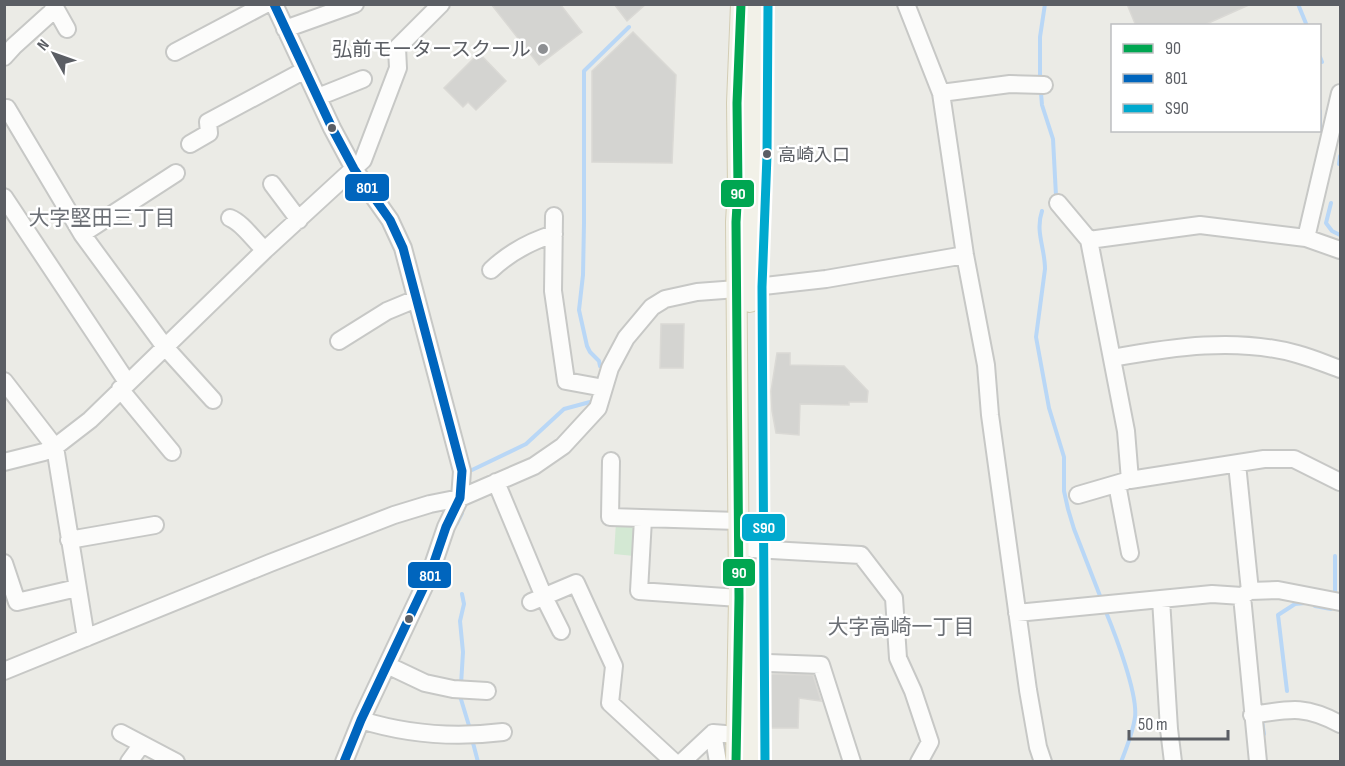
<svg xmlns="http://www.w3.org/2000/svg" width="1345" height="766" font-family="'Sofia Sans Condensed','Noto Sans JP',sans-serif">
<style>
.green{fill:#d3e8d3}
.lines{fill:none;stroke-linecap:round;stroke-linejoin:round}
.stream{stroke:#b9d7f6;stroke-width:4}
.building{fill:#d4d4d1;stroke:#dad9d5;stroke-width:1.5}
.minor-casing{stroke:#c7c8c6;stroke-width:20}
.major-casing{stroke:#d3cdb4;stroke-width:22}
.minor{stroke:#fcfcfb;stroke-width:16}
.major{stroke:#f2f1e8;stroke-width:20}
.bus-1-casing{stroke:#fff;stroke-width:14}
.bus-2-casing{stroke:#fff;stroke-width:14}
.bus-3-casing{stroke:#fff;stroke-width:14}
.bus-1{stroke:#00a651;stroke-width:9}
.bus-2{stroke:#0065bd;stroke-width:9}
.bus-3{stroke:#00a9ce;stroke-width:9}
.poi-dot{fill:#8d8f92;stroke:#fff;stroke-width:2}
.bus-dot{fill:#5b5e64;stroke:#fff;stroke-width:2}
.labels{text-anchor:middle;stroke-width:5;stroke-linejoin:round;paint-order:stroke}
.bus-label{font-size:18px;fill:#5b5e64;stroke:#fff;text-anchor:start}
.poi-label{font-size:20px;fill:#5b5e64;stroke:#fff;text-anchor:end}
.neighbourhood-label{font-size:21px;fill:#6c7076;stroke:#fff}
.line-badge{stroke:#fff;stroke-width:2}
.badge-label{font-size:16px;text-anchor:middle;font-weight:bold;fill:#fff}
</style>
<rect width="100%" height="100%" fill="#ebebe6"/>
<path class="green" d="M 616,522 L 637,524 L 634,556 L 614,554 Z"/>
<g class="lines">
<path class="stream" d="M 1298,4 L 1307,26
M 1320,57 L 1322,62
M 1040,76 L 1040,37 L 1045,4
M 1041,93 L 1042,105 L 1053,139 L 1056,196
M 1320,130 L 1320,111
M 1339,164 L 1340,156
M 1331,203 L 1326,223 L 1332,231 L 1340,235
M 1042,211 C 1035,232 1045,248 1045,269 L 1036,337 L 1049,408 L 1064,457 L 1064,491 L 1068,509 L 1074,529 L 1102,601
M 600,366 L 599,361 L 590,352 L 587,346 L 579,310 L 583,275 L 584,223 L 584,71 L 629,27
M 472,470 L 526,444 L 564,409 L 590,402
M 457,523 L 462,513
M 1335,593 L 1335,556
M 1315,606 L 1331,609
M 1106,612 C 1115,634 1138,694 1135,717 C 1133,732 1127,747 1121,762
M 461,685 L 463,652 L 460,621 L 464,604 L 462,594
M 1287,691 L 1278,615 L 1295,604 L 1305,603
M 460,696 L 470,729
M 1264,734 L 1262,721 L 1266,720
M 472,739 L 478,762"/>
</g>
<path class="building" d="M 491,4 L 560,4 L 582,32 L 539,65 Z
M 614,4 L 646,4 L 627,21 Z
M 1127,4 L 1251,4 L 1202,26 L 1136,26 Z
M 633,32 L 676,75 L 672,163 L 592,162 L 592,71 Z
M 479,53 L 506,81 L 476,110 L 468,102 L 463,107 L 444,88 Z
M 661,324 L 684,324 L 683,368 L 660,368 Z
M 777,353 L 790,353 L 790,365 L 844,366 L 868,391 L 867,402 L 849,402 L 849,405 L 800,404 L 799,435 L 776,433 L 772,411 L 771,391 Z
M 768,674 L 813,675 L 821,701 L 799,698 L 798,728 L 768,728 Z"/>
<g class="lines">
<g class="minor-casing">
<path id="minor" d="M 53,4 L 67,29
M 274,4 L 332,128 L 354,169 L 390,220 L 403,248 L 462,471 L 460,498 L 446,527 L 430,574 L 361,720 L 344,762
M 906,4 L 941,93 L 965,255 L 986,365 L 990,415 L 1028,690 L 1038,747 L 1043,762
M 285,29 L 355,4
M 175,52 L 266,4
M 4,57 L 14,46 L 55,9
M 941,93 L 1010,84 L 1044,85
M 318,97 L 363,79
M 7,108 L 82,234 L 165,347 L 213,400
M 190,144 L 209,133 L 208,122 L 305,70
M 272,184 L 299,220
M 4,197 L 127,382
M 1058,203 L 1089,240 L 1126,431 L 1130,480 L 1264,459 L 1294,459 L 1340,482
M 554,216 L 553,291 L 566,381 L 604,388
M 230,218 C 243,223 254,241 265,250
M 82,234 L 176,173
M 1306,238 L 1340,93
M 1089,240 L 1200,225 L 1306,238 L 1340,250
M 491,270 C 509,253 531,241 554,234
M 339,341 L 387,311 L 416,299
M 1112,358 C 1173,347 1236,337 1297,354 C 1312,358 1326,364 1340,369
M 4,381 L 55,447 L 44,452 L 4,462
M 120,389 L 172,452
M 611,461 L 610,517 L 738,521
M 1237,464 L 1250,591
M 496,482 L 544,597 L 561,631
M 1117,484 L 1130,553
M 1078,495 L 1126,481
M 643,519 L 639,591 L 739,598
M 69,540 L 155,525
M 752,549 L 861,555 L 894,598 L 898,658 L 913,691 L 930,742 L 919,762
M 4,563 L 17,602 L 77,588
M 1242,596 L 1258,762
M 1161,599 L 1169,729 L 1173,762
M 531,602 L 576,583 L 614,666 L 610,703 L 674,762
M 1017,613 L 1212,594 L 1242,596 L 1250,591 L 1278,590 L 1340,602
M 86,638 L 55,447 L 90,420 L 265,250 L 363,160 L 398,68 L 397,48 L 441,4
M 741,662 L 821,665 L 852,762
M 387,665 L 425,683 L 453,689 L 487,691
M 4,671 L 270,563 L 394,515 L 430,504 L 460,498 L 534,466 L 563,446 L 598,408 L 610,368 L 626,338 L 652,307 L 665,299 L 697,292 L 737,289 L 826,279 L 965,255
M 1252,715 C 1290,709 1305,705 1340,724
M 361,720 C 409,735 454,738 503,732
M 121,733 L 176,762
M 129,762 L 142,744
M 682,762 L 713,733
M 718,762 L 713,733 L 749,736"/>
</g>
<g class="major-casing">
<path id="major" d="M 750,302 L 755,155 L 756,4
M 752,586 L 753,762
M 736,762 L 739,598 L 736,222 L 738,188 L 737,103 L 741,4"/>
</g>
<use href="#minor" class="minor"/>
<use href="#major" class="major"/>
<g class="bus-1-casing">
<path id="bus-1" d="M 736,762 L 739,598 L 736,222 L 738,188 L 737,103 L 741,4"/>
</g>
<g class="bus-2-casing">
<path id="bus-2" d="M 274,4 L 332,128 L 354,169 L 390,220 L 403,248 L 462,471 L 460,498 L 446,527 L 430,574 L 361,720 L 344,762"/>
</g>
<g class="bus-3-casing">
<path id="bus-3" d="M 765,762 L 762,287 L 767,155 L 768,4"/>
</g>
<use href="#bus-1" class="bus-1"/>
<use href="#bus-2" class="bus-2"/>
<use href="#bus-3" class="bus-3"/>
</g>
<circle class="poi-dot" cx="543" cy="49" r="6"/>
<g class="bus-dot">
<circle cx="332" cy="128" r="5"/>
<circle cx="767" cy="154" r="5"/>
<circle cx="409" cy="619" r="5"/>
</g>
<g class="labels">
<g class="bus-label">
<text x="778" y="161">高崎入口</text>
</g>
<g class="poi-label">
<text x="531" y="56">弘前モータースクール</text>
</g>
<g class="neighbourhood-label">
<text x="102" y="225">大字堅田三丁目</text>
<text x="901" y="634">大字高崎一丁目</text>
</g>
</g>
<g class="line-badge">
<rect x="344" y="173" width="46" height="29" rx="6" fill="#0065bd"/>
<rect x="720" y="179" width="35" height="29" rx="6" fill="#00a651"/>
<rect x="741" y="513" width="45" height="29" rx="6" fill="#00a9ce"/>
<rect x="722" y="558" width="34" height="29" rx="6" fill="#00a651"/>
<rect x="407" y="561" width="45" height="28" rx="6" fill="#0065bd"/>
</g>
<g class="badge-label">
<text x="367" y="193">801</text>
<text x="738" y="199">90</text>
<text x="764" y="533">S90</text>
<text x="739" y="578">90</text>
<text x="430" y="581">801</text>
</g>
<rect width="1345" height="766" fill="none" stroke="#5b5e64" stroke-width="12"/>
<rect x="1111" y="24" width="210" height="108" fill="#ffffff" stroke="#bdbfc1" stroke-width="1.5"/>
<rect x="1123" y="44" width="30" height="9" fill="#00a651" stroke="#bdbfc1" stroke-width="1.5"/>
<text x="1165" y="54" font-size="18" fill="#5b5e64">90</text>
<rect x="1123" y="74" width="30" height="9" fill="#0065bd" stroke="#bdbfc1" stroke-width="1.5"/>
<text x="1165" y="84" font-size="18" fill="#5b5e64">801</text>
<rect x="1123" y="104" width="30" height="9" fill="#00a9ce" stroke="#bdbfc1" stroke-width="1.5"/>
<text x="1165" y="114" font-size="18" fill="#5b5e64">S90</text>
<g transform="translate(54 54) rotate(310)" stroke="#ffffff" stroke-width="4.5" paint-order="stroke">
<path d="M0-4.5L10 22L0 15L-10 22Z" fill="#5b5e64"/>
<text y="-9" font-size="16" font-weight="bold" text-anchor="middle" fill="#5b5e64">N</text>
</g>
<path d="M1129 730v9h99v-9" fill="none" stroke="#5b5e64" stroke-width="3"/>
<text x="1138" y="730" font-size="18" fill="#5b5e64" stroke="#ffffff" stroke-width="4.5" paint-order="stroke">50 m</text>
</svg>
